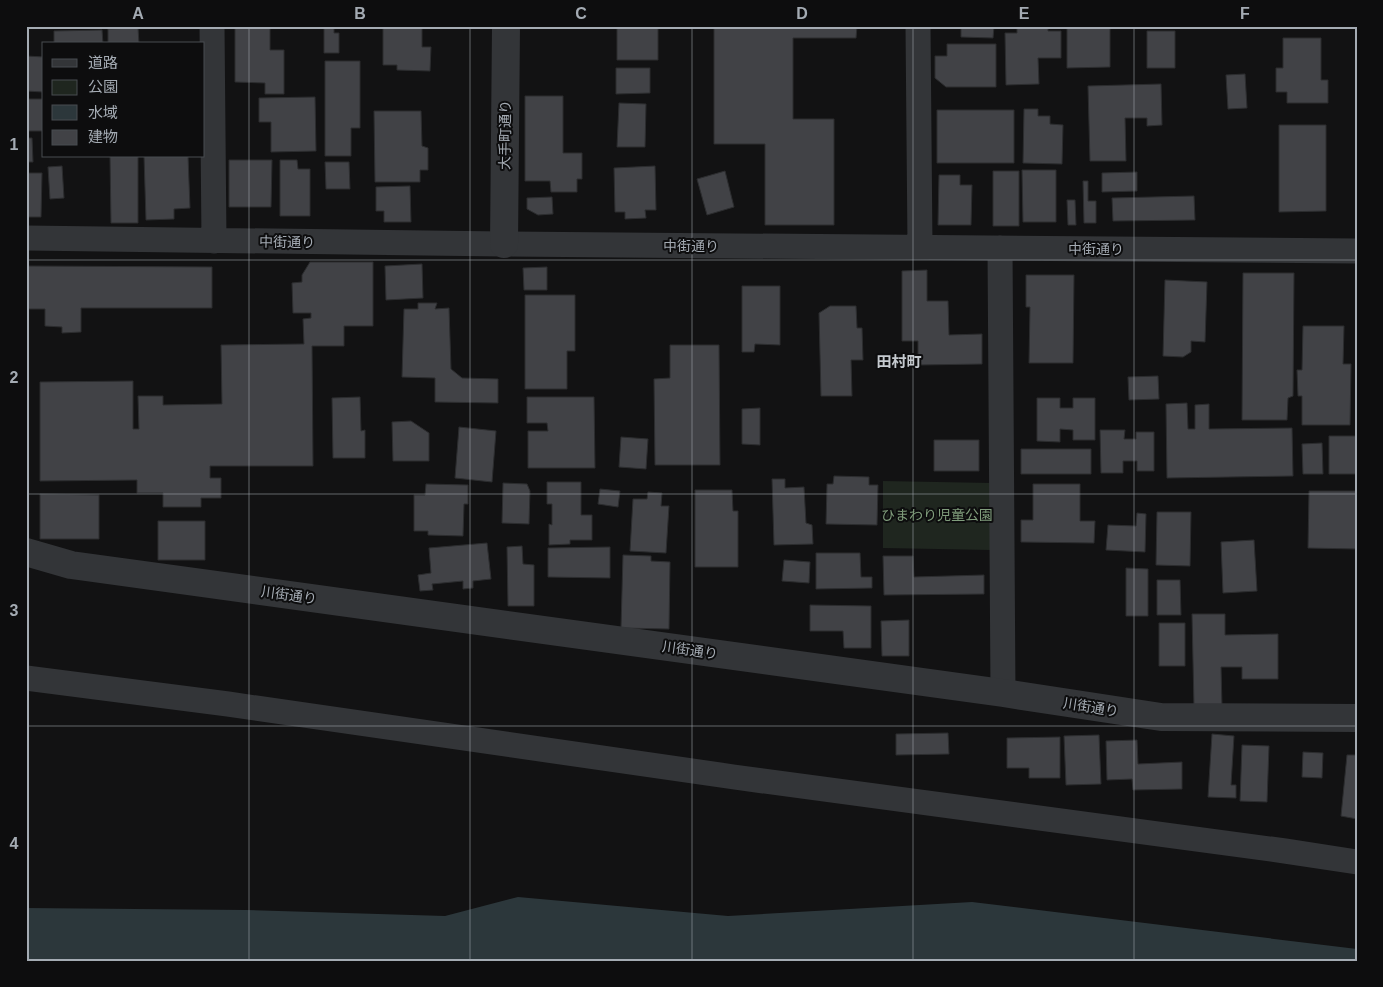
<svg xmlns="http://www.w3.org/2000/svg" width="1383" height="987" font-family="Arial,'Noto Sans JP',sans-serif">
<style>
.green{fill:#1f261f}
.water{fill:#2c373b}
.building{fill:#414246;stroke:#2c2d2f}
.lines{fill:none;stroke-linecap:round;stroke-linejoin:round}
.minor{stroke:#333538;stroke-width:25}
.tertiary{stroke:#333538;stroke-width:28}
.grid{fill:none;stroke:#a4abb3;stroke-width:1;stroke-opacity:0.55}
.labels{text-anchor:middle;stroke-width:4;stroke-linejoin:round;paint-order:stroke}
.street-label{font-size:14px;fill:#a4abb3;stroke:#0d0d0e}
.park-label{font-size:14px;fill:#809d7c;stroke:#0d0d0e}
.neighbourhood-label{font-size:15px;font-weight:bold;fill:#c5cacf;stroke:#0d0d0e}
.neatline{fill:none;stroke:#a4abb3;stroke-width:2}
.grid-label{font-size:16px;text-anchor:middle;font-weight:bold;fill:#a4abb3}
</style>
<rect width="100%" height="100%" fill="#121213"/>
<path class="green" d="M 883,481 L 992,483 L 991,550 L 883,548 Z"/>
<path class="water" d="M 518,897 L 728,916 L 972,902 L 1357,949 L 1357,961 L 26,961 L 26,908 L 246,910 L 445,916 Z"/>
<path class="building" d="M 235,26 L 270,26 L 270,50 L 284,50 L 284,94 L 265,94 L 265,83 L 235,82 Z
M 324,26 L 334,26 L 334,33 L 339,33 L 339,53 L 324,53 Z
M 383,26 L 422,26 L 422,47 L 431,47 L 430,71 L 397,70 L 397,65 L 383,65 Z
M 617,26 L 658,26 L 658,60 L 617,60 Z
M 714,26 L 857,26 L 856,38 L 793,38 L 793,119 L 834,119 L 834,225 L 765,225 L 765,144 L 714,144 Z
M 961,26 L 994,26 L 993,38 L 961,37 Z
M 1017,26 L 1048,26 L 1048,31 L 1061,31 L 1061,58 L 1038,58 L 1039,84 L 1006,85 L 1005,33 L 1017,33 Z
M 1067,26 L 1110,26 L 1110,67 L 1067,68 Z
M 138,28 L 139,44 L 108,44 L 108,29 Z
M 102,30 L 103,44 L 54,44 L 54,31 Z
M 1147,31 L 1175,31 L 1175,68 L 1147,68 Z
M 1283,38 L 1321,38 L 1321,80 L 1328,80 L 1328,103 L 1287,103 L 1287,92 L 1276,92 L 1276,68 L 1283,68 Z
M 947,44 L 996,44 L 996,87 L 946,87 L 935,78 L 935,56 L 947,56 Z
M 26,56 L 44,57 L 43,92 L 26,91 Z
M 325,61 L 360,61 L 360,128 L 351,128 L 351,156 L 325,156 Z
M 616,68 L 650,68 L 650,93 L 616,94 Z
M 1245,74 L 1247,108 L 1228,109 L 1226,75 Z
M 1161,84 L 1162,125 L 1147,126 L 1147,118 L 1125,118 L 1126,161 L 1090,161 L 1088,86 Z
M 525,96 L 563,96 L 563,153 L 582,153 L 582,179 L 577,179 L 577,192 L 551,192 L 550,181 L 525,181 Z
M 315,97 L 316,151 L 271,152 L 271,122 L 259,122 L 259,98 Z
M 26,99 L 43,99 L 43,131 L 26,131 Z
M 619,103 L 646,104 L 645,147 L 617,147 Z
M 1024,109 L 1038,109 L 1038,116 L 1050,116 L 1050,124 L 1063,125 L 1062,164 L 1023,163 Z
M 937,110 L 1014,110 L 1014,163 L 937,163 Z
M 374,111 L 421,111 L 422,146 L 428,148 L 428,170 L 420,170 L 420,182 L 375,182 Z
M 1279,125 L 1326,125 L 1326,211 L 1279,212 Z
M 26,138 L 32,138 L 33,162 L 26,162 Z
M 110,156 L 138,156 L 138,223 L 111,223 Z
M 144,156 L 188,156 L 190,208 L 174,209 L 174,219 L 146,220 Z
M 229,160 L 272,160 L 271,207 L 229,207 Z
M 280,160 L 297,160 L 298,169 L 310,169 L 310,216 L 280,216 Z
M 325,162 L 349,162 L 350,189 L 326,189 Z
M 62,166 L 64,198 L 50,199 L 48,167 Z
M 655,166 L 656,210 L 645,210 L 646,218 L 625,219 L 625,212 L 615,212 L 614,168 Z
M 1022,170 L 1056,170 L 1056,222 L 1023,222 Z
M 725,171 L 734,207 L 707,215 L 697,179 Z
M 993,171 L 1019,171 L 1019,226 L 993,226 Z
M 1137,172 L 1137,191 L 1102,192 L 1102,173 Z
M 26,173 L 42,173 L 41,217 L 26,217 Z
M 939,175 L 960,175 L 960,185 L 972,185 L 971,225 L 938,225 Z
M 1083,181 L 1088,181 L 1088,201 L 1096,201 L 1096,223 L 1084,223 Z
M 410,186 L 411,222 L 384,222 L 384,211 L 376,211 L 376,187 Z
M 1194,196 L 1195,220 L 1113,221 L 1112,198 Z
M 552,197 L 553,214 L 538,215 L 527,209 L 527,198 Z
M 1067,200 L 1075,200 L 1076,225 L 1068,225 Z
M 310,262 L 373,262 L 373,326 L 344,326 L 344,346 L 312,346 L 313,466 L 210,466 L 210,478 L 221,478 L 221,498 L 201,498 L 201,507 L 163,507 L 163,493 L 137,493 L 137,480 L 40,481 L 40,382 L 133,381 L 133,429 L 139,429 L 138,396 L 163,396 L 163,405 L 222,404 L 221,345 L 304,344 L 303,319 L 311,318 L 311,313 L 293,313 L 292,283 L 302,282 L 302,275 Z
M 422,264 L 423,298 L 386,300 L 385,266 Z
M 26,266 L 212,267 L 212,308 L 81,308 L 81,332 L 62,333 L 62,327 L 45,326 L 45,309 L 26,309 Z
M 547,267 L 547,290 L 524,290 L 523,268 Z
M 927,270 L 927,301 L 948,301 L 949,335 L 982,334 L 982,364 L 918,365 L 918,341 L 902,341 L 902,271 Z
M 1243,273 L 1294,273 L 1293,396 L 1288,398 L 1287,420 L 1242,420 Z
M 1026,275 L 1074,275 L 1073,363 L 1029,363 L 1030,307 L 1026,307 Z
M 1165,280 L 1207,282 L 1205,342 L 1191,341 L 1191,352 L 1183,357 L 1163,356 Z
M 742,286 L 780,286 L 780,345 L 755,344 L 754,352 L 742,352 Z
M 525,295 L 575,295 L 575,351 L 567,351 L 567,389 L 525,389 Z
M 418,303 L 437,303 L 435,309 L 449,308 L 451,369 L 462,378 L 498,379 L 498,403 L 435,402 L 435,378 L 402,377 L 404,309 L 418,309 Z
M 830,306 L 856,306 L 857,328 L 862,328 L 863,360 L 851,360 L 852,396 L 821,396 L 819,313 Z
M 1303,326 L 1344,326 L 1343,364 L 1351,364 L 1350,425 L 1302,425 L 1302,396 L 1298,396 L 1297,370 L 1302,370 Z
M 670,345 L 719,345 L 720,465 L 655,465 L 654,379 L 670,378 Z
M 1158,376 L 1159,399 L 1129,400 L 1128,377 Z
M 360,397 L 361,431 L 365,430 L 365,458 L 333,458 L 332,398 Z
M 527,397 L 594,397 L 595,468 L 528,468 L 528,431 L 548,431 L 547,423 L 527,423 Z
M 1037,398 L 1060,398 L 1060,408 L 1073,408 L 1073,398 L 1095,398 L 1095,440 L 1073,440 L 1073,430 L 1060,429 L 1060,442 L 1037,441 Z
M 1187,403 L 1188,429 L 1195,429 L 1195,405 L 1209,404 L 1209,429 L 1292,428 L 1293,476 L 1167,478 L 1166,404 Z
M 760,408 L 760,445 L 742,444 L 742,409 Z
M 411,421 L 429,433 L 429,461 L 393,461 L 392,422 Z
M 459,427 L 496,431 L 492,482 L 455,478 Z
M 1100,430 L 1125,430 L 1124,439 L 1136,439 L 1136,432 L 1154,432 L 1154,471 L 1137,471 L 1137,461 L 1123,461 L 1123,473 L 1101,473 Z
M 1329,436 L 1357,436 L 1357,474 L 1329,474 Z
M 621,437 L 648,439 L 646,469 L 619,467 Z
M 934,440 L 979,440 L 979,471 L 934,471 Z
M 1322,443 L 1323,474 L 1303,474 L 1302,444 Z
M 1021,449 L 1091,449 L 1091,474 L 1021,474 Z
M 834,476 L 869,477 L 869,485 L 878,485 L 877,525 L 826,524 L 827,484 L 833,484 Z
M 772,479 L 785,479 L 785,488 L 804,487 L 806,523 L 812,525 L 813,544 L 774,545 Z
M 547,482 L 581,482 L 581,515 L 592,515 L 592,540 L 570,540 L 570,544 L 549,545 L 549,524 L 552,525 L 552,504 L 547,504 Z
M 503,483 L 527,484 L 530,491 L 529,524 L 502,523 Z
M 426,484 L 468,485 L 468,504 L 464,504 L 463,536 L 428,535 L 428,531 L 414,531 L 414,495 L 425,495 Z
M 1033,484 L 1080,484 L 1080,521 L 1095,521 L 1094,543 L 1021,542 L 1021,520 L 1033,520 Z
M 600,489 L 620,491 L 618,507 L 598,504 Z
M 695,490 L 732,490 L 733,511 L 738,511 L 738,567 L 695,567 Z
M 1309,491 L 1357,491 L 1357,549 L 1308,548 Z
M 648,492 L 662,493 L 661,506 L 669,506 L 666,553 L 630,551 L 633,499 L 647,499 Z
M 40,494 L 99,495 L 99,539 L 40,539 Z
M 1157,512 L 1191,512 L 1190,566 L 1156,565 Z
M 1137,513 L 1146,514 L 1145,552 L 1106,550 L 1108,525 L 1136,526 Z
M 158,521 L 205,521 L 205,560 L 158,560 Z
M 1254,540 L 1257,591 L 1223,593 L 1221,542 Z
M 487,543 L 491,579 L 473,581 L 473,588 L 463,589 L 463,581 L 432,584 L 433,590 L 420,591 L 418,575 L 431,573 L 429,548 Z
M 522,546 L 523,564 L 534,565 L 534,606 L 508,606 L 507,547 Z
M 610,547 L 610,578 L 548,577 L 548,548 Z
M 816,553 L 860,553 L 861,577 L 872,577 L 872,588 L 816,589 Z
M 623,555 L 651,556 L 651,561 L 670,562 L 669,629 L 621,628 Z
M 883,556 L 913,556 L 914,577 L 984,575 L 984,594 L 884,595 Z
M 784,560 L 810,562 L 809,583 L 782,581 Z
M 1126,568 L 1148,569 L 1148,616 L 1126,616 Z
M 1157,580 L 1180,580 L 1181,615 L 1157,615 Z
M 810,605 L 871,606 L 871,648 L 844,648 L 843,631 L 810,631 Z
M 1192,614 L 1225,614 L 1225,635 L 1278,634 L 1278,679 L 1242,679 L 1242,667 L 1221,667 L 1222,707 L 1194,707 Z
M 909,620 L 909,656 L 882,656 L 881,621 Z
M 1159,623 L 1185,623 L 1185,666 L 1159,666 Z
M 948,733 L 949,754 L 896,755 L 896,734 Z
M 1212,734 L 1234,736 L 1231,785 L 1236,785 L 1236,798 L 1208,797 Z
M 1099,735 L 1101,784 L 1066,785 L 1064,736 Z
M 1060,737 L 1060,778 L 1029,778 L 1029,768 L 1007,768 L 1007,738 Z
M 1137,740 L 1138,764 L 1182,762 L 1182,789 L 1133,790 L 1132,779 L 1107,780 L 1106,741 Z
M 1242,745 L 1269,746 L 1267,802 L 1240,801 Z
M 1303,752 L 1323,753 L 1322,778 L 1302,777 Z
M 1347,755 L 1357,755 L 1357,819 L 1341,816 Z"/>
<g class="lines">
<path class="minor" d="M 212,26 L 214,241
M 918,26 L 920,247
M 26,238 L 504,244 L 1357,251
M 1000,248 L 1003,693
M 26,678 L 228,704 L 734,777 L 1285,851 L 1357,862"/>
<path class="tertiary" d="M 504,244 L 506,26
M 26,552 L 71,565 L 1003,693 L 1161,717 L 1357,718"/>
</g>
<path class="grid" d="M 249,26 L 249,961M 470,26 L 470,961M 692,26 L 692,961M 913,26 L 913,961M 1134,26 L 1134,961M 26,260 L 1357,260M 26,494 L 1357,494M 26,726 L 1357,726"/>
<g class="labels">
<g class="street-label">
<text transform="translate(505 135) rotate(-89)" y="5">大手町通り</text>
<text transform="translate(287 242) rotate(1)" y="5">中街通り</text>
<text x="691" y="251">中街通り</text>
<text x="1096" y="254">中街通り</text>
<text transform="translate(289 595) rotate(8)" y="5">川街通り</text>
<text transform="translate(690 650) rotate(8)" y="5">川街通り</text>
<text transform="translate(1091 707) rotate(9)" y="5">川街通り</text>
</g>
<g class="park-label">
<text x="937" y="520">ひまわり児童公園</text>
</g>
<g class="neighbourhood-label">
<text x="899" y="367">田村町</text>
</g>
</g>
<rect width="1383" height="987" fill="none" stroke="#0d0d0e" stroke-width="55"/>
<rect x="42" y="42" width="162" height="115" fill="#0d0d0e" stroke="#494c50"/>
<rect x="52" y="59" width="25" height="8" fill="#333538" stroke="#494c50"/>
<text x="88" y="68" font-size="15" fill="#a4abb3">道路</text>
<rect x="52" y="80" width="25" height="15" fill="#1f261f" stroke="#494c50"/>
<text x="88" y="92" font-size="15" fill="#a4abb3">公園</text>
<rect x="52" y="105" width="25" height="15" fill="#2c373b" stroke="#494c50"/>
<text x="88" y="118" font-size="15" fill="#a4abb3">水域</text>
<rect x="52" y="130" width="25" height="15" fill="#414246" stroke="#494c50"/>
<text x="88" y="142" font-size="15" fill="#a4abb3">建物</text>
<rect x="28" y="28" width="1328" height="932" class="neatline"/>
<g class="grid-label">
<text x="138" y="19">A</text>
<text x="360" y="19">B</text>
<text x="581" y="19">C</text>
<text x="802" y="19">D</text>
<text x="1024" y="19">E</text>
<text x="1245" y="19">F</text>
<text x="14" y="150">1</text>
<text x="14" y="383">2</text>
<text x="14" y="616">3</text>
<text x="14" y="849">4</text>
</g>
</svg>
